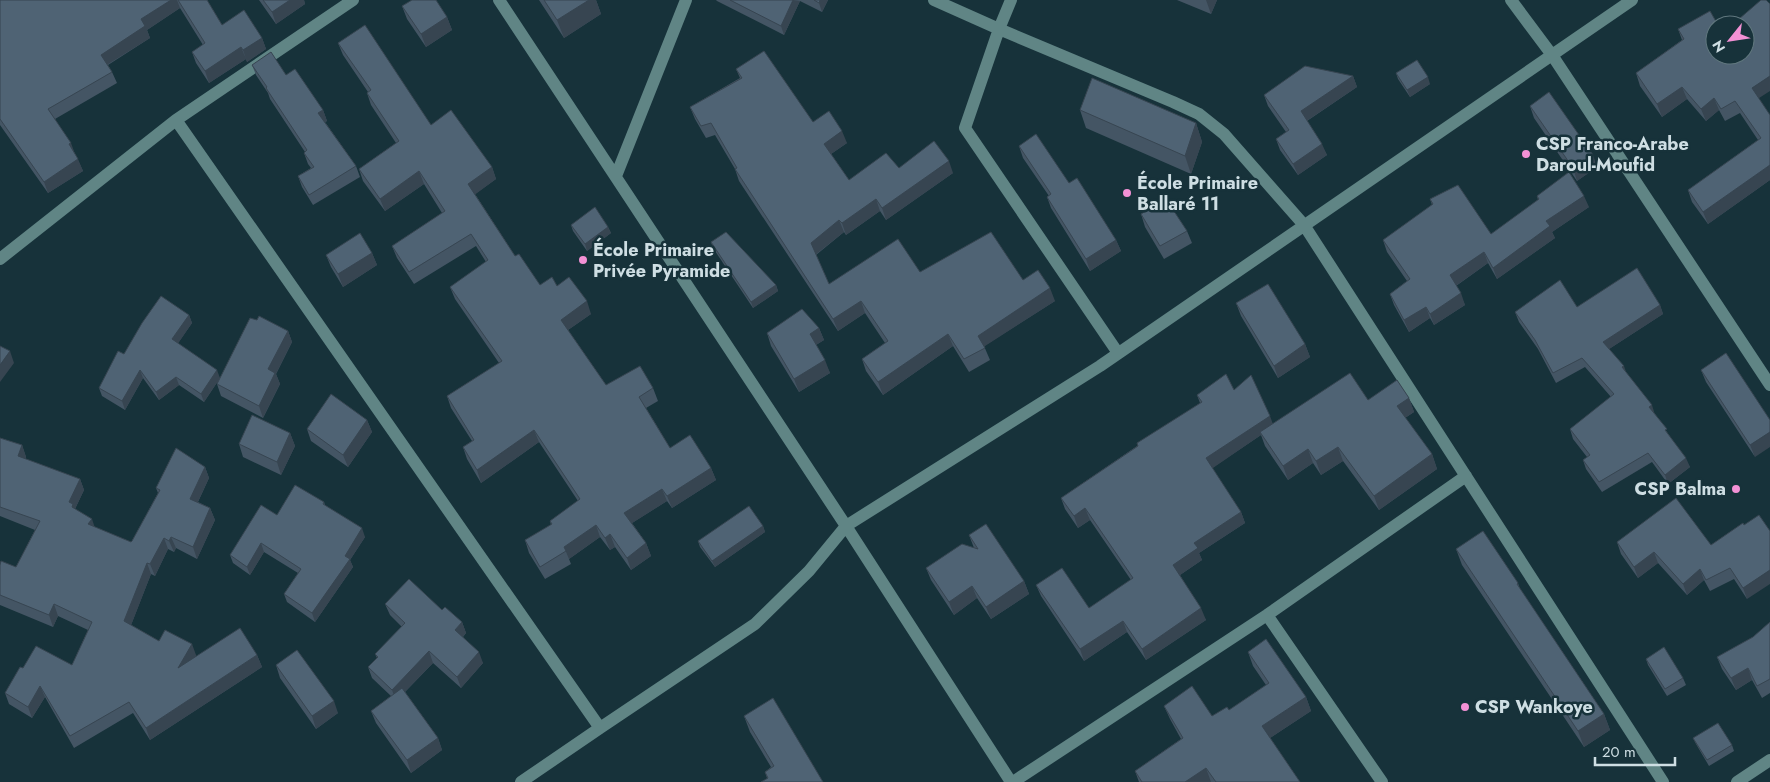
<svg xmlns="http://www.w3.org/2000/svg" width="1770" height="782" font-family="Jost,sans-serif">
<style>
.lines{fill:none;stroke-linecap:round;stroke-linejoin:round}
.minor{stroke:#608585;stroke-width:12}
.wall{fill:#445564}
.shaded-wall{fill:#374551}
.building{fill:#4f6374;stroke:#374551}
.poi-dot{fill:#f391d5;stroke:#17323a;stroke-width:2}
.labels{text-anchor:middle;stroke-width:5;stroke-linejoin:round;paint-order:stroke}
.poi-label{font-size:18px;font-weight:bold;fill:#cedee3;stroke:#17323a;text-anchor:start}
</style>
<rect width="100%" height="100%" fill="#17323a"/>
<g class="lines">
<path class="minor" d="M 499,0 L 846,526 L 1011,782
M 934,0 L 999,29 L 1173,102 L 1199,114 L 1224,134 L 1304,225 L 1663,782
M 1011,0 L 999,29 L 965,128 L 1118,353
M 1511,0 L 1552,55 L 1770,385
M 176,120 L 600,728 L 755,624 L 809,571 L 846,526 L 1100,366 L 1632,0
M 616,176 L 686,0
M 0,259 L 176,120 L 353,0
M 1267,615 L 1382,782
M 521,782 L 600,728
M 1013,782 L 1267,615 L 1466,476
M 1737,782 L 1770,760"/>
</g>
<path class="wall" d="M 0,0 L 207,0 L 222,25 L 262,38 L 266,49 L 247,62 L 246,59 L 209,83 L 196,63 L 192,52 L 203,45 L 180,8 L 147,30 L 150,38 L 108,65 L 112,72 L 117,83 L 55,119 L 75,154 L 83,171 L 48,193 L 0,125 Z
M 259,0 L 304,0 L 305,4 L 276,24 Z
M 539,0 L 596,0 L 601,14 L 564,38 Z
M 716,0 L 828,0 L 822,12 L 800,1 L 784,35 L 717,1 Z
M 1177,0 L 1217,0 L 1211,14 Z
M 402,6 L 447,17 L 452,30 L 426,47 L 407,19 Z
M 1678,29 L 1759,99 L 1770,180 L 1708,224 L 1692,202 L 1688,190 L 1758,140 L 1740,113 L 1725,121 L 1719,110 L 1706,121 L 1687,99 L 1662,117 L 1640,86 L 1636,73 L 1682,40 Z
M 338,43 L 431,125 L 492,167 L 496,179 L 475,194 L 515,256 L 540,285 L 557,286 L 591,314 L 568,330 L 606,385 L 653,388 L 658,401 L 646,408 L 670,448 L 711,468 L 716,480 L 672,508 L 667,501 L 632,523 L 646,543 L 651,556 L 631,570 L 615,547 L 610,550 L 600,537 L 569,559 L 571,564 L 545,579 L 529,553 L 525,540 L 551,525 L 550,521 L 578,501 L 539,442 L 481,483 L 467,459 L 463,447 L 472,441 L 451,408 L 447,396 L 499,363 L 455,299 L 450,287 L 486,262 L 476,246 L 414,284 L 397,258 L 392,246 L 442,213 L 424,184 L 385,211 L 363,181 L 359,169 L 396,143 L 371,105 L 367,93 L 368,92 L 343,55 Z
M 252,65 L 286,75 L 323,110 L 327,121 L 325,122 L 356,166 L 360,177 L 313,205 L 302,187 L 298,176 L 311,168 L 308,164 L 304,153 L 305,152 L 270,99 L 268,93 L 256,75 Z
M 736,69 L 813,122 L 847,143 L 831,154 L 849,180 L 899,168 L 953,173 L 886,220 L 880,211 L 846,235 L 844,232 L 816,255 L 829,284 L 920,272 L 1023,280 L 1055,301 L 984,346 L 990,360 L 969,372 L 953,346 L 883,395 L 866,371 L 862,359 L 885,343 L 865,313 L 838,331 L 739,181 L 735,169 L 715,135 L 706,138 L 695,119 L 690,107 L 740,78 Z
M 1396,73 L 1430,84 L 1410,97 L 1398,79 Z
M 1353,76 L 1357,87 L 1307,121 L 1327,155 L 1298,175 L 1280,150 L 1276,139 L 1286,132 L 1268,106 L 1264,95 Z
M 1530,106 L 1597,167 L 1577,181 L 1534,118 Z
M 1080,110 L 1196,123 L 1202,142 L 1191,174 L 1086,128 Z
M 1019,146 L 1069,183 L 1116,240 L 1121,251 L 1090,271 L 1051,208 L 1047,197 L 1049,196 L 1023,158 Z
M 1537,196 L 1589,207 L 1552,232 L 1555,238 L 1497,279 L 1488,263 L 1456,286 L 1465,305 L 1434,325 L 1430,318 L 1409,332 L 1394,305 L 1390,294 L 1407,281 L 1387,252 L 1383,240 L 1432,205 L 1430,199 L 1491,234 L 1538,200 Z
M 1141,214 L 1187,231 L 1192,243 L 1164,259 L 1145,227 Z
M 571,225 L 608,227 L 611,233 L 587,251 L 573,231 Z
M 711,242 L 776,285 L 778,291 L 753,308 L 713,248 Z
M 372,253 L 377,265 L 343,287 L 331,267 L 326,255 Z
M 1236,303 L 1305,344 L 1310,357 L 1278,378 L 1241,316 Z
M 1660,305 L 1663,314 L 1609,349 L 1655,414 L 1690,467 L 1668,484 L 1652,462 L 1602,492 L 1586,469 L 1583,460 L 1587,457 L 1573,439 L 1570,429 L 1611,397 L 1585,367 L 1556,383 L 1538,349 L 1519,322 L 1515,312 L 1577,307 Z
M 189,315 L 192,323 L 178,343 L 220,378 L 288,331 L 292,342 L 276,374 L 280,384 L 263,418 L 221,396 L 217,384 L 218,381 L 204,402 L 179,385 L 159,400 L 143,378 L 125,410 L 102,396 L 99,388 L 124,354 Z
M 819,328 L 824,340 L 816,345 L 830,373 L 799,392 L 771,346 L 767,333 Z
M 1726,353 L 1755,457 L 1706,382 L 1701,370 Z
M 1234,390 L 1273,424 L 1368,400 L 1409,398 L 1414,412 L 1405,418 L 1432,454 L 1437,469 L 1379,510 L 1343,461 L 1321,475 L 1313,463 L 1288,480 L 1265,446 L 1261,435 L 1212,468 L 1241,512 L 1245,523 L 1199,553 L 1202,560 L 1180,575 L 1206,620 L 1146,660 L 1127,632 L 1084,661 L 1041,596 L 1036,585 L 1089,608 L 1131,580 L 1090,520 L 1078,528 L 1065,509 L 1061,498 L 1200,403 L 1197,395 Z
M 367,420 L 372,432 L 348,467 L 311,441 L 307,429 Z
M 290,433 L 295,446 L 281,475 L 243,457 L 239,444 Z
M 0,438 L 22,445 L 26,457 L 25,459 L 80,479 L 84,490 L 75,509 L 94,527 L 131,542 L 132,541 L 158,493 L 156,488 L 205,467 L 209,478 L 198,502 L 210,508 L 215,520 L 197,559 L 176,548 L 174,552 L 168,549 L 155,576 L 151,574 L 131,625 L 159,641 L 196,655 L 195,657 L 257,655 L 262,667 L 150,740 L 133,713 L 74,748 L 45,697 L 32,718 L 9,704 L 5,693 L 23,668 L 72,665 L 88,630 L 58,616 L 53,627 L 0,605 L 0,565 L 16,567 L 35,530 L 0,516 Z
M 324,502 L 325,505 L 365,537 L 350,560 L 353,567 L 315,622 L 287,602 L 284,594 L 298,573 L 264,552 L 250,575 L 233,563 L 230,555 L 277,515 Z
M 1743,523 L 1747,599 L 1734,579 L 1710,591 L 1704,580 L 1687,595 L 1658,563 L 1638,578 L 1621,554 L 1617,542 L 1711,545 Z
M 763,526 L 765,532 L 715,567 L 700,547 L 698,541 Z
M 969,535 L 1024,581 L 1029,594 L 991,619 L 977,598 L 954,615 L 931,580 L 926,568 L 974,548 Z
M 1456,549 L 1518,583 L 1520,589 L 1604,714 L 1610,730 L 1584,747 L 1462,565 Z
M 385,604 L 442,610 L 462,622 L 466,633 L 463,637 L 483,663 L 461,688 L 433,663 L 405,692 L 438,738 L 442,750 L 411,773 L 376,723 L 371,711 L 391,696 L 372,678 L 368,667 L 377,658 L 375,654 L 402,627 L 390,615 Z
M 1770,622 L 1770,693 L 1762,698 L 1752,680 L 1736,690 L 1722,669 L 1717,657 L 1753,637 Z
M 1248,652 L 1306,697 L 1311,711 L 1270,738 L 1300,782 L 1139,782 L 1135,771 L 1181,739 L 1170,719 L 1164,706 L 1212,716 L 1229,710 L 1266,685 L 1253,666 Z
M 1646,659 L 1683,678 L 1686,685 L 1667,696 L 1648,665 Z
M 276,665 L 338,713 L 316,729 L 280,678 Z
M 744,716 L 823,782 L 767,778 L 765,772 L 771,767 L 750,732 Z
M 1693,738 L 1732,745 L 1734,751 L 1709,766 L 1696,744 Z"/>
<path class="shaded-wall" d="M 171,0 L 177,0 L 180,8 L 147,30 L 150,38 L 105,66 L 101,55 L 141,19 Z
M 290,0 L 304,0 L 305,4 L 276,24 L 272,12 Z
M 589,0 L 596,0 L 601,14 L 564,38 L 557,20 Z
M 793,0 L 800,1 L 784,35 L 781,26 Z
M 820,0 L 828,0 L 822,12 L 819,3 Z
M 1206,0 L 1217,0 L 1211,14 Z
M 447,17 L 452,30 L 426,47 L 421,34 Z
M 262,38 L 266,49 L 247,62 L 243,50 Z
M 241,47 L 246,59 L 209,83 L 205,71 Z
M 1353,76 L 1357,87 L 1305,122 L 1301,111 Z
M 1770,76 L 1770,91 L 1756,100 L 1752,88 Z
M 1428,77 L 1430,84 L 1410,97 L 1407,90 Z
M 1682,87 L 1687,99 L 1662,117 L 1657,104 Z
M 1714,98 L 1719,110 L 1706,121 L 1701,109 Z
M 323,110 L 327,121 L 322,124 L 318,113 Z
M 1196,123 L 1202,142 L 1191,174 L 1185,156 Z
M 842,131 L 847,143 L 828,156 L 824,144 Z
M 71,143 L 75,154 L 69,144 Z
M 1322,144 L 1327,155 L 1298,175 L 1293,164 Z
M 1593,155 L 1597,167 L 1577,181 L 1573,168 Z
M 78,159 L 83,171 L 48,193 L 44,182 Z
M 949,161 L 953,173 L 886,220 L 882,208 Z
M 1770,165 L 1770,180 L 1708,224 L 1703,212 Z
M 492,167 L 496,179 L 473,196 L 468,184 Z
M 419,171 L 424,184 L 385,211 L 380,199 Z
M 1584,196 L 1589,207 L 1552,232 L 1555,238 L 1497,279 L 1493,268 L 1546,221 Z
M 876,199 L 880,211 L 846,235 L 842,223 Z
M 839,220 L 844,232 L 815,255 L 811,243 Z
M 608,227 L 611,233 L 587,251 L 585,244 Z
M 1116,240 L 1121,251 L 1090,271 L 1086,259 Z
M 1484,252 L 1488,263 L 1454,287 L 1450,275 Z
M 372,253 L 377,265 L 343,287 L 338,274 Z
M 776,285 L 778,291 L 753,308 L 751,302 Z
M 1050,288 L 1055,301 L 982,348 L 978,336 Z
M 1461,293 L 1465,305 L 1434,325 L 1430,314 Z
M 587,301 L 591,314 L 565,332 L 561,320 Z
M 861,301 L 865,313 L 838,331 L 833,319 Z
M 1660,305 L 1663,314 L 1606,351 L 1603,342 Z
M 1426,307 L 1430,318 L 1409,332 L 1404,320 Z
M 189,315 L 192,323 L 175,348 L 172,339 Z
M 819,328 L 824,340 L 814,346 L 810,334 Z
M 288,331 L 292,342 L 276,374 L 280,384 L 263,418 L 259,406 L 268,369 Z
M 948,334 L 953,346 L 883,395 L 878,382 Z
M 1305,344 L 1310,357 L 1278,378 L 1274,366 Z
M 10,351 L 14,363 L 0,382 L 0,365 Z
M 825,360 L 830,373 L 799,392 L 794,379 Z
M 1624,366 L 1627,375 L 1622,367 Z
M 140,370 L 143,378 L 125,410 L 122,401 Z
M 217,370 L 220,378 L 204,402 L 201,394 Z
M 176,377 L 179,385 L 159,400 L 156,392 Z
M 1409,398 L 1414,412 L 1402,420 L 1397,406 Z
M 1652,405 L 1655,415 L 1649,407 Z
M 1270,416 L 1274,427 L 1260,432 L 1261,435 L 1210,470 L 1206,458 Z
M 367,420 L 372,432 L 348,467 L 343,455 Z
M 534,430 L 539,442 L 481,483 L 477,470 Z
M 1770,432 L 1770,447 L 1755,457 L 1750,445 Z
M 290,433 L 295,446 L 281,475 L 277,462 Z
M 22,445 L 26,457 L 22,468 L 18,456 Z
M 1338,447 L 1343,461 L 1321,475 L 1316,461 Z
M 1308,449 L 1313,463 L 1288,480 L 1283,466 Z
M 1432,454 L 1437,469 L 1379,510 L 1374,496 Z
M 1686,458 L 1690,467 L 1668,484 L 1665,475 Z
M 205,467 L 209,478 L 194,510 L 190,499 Z
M 711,468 L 716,480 L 672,508 L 667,496 Z
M 80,479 L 84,490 L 75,509 L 77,515 L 69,502 Z
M 662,489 L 667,501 L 629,525 L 624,513 Z
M 210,508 L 215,520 L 197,559 L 193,547 Z
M 1085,508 L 1090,520 L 1078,528 L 1074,516 Z
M 1241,512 L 1245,523 L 1199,553 L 1202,560 L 1177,577 L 1173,565 L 1194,543 Z
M 92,519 L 96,531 L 88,524 Z
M 596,525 L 600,537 L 569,559 L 564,547 Z
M 763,526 L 765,532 L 715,567 L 712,561 Z
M 362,528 L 365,537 L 350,560 L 353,567 L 315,622 L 312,613 L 345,556 Z
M 610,534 L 615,547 L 610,550 L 605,538 Z
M 171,537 L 176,548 L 174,552 L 169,541 Z
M 164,538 L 168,549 L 155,576 L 150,564 Z
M 261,543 L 264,552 L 250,575 L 247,567 Z
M 646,543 L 651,556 L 631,570 L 627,558 Z
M 1654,552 L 1658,563 L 1638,578 L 1634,567 Z
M 147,563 L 151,574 L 128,633 L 124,621 Z
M 1700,569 L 1704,580 L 1687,595 L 1683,584 Z
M 1770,570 L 1770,584 L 1747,599 L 1743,588 Z
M 1024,581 L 1029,594 L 991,619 L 986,607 Z
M 972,586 L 977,598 L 954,615 L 949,602 Z
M 54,604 L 58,616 L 53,627 L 49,615 Z
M 1201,608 L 1206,620 L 1146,660 L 1142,649 Z
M 1123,621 L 1127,632 L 1084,661 L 1080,649 Z
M 462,622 L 466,633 L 459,641 L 455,630 Z
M 192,644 L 196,655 L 183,680 L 178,668 Z
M 429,651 L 433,663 L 396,701 L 392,690 Z
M 479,652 L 483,663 L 461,688 L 457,677 Z
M 257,655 L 262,667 L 150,740 L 146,728 Z
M 1748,668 L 1752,680 L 1736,690 L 1731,678 Z
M 40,686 L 45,697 L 32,718 L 28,707 Z
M 1306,697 L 1311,711 L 1267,740 L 1262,726 Z
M 334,701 L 338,713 L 316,729 L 312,716 Z
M 1604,714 L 1610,730 L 1584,747 L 1578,731 Z
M 438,738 L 442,750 L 411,773 L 407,760 Z
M 1206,768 L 1211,782 L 1185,782 Z"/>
<path class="building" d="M 0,0 L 171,0 L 141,19 L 145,26 L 101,55 L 112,72 L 48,109 L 71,143 L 69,144 L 78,159 L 44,182 L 0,119 Z
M 178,0 L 207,0 L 222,25 L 244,10 L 262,38 L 243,50 L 241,47 L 205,71 L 192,52 L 205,43 Z
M 263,0 L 290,0 L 272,12 Z
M 412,0 L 436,0 L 447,17 L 421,34 L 402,6 Z
M 544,0 L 589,0 L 557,20 Z
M 730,0 L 793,0 L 781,26 Z
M 814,0 L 820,0 L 819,3 Z
M 1761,0 L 1766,0 L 1770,4 L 1770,76 L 1752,88 L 1770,115 L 1770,165 L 1703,212 L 1688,190 L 1761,138 L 1735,101 L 1721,109 L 1714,98 L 1701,109 L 1682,87 L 1657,104 L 1636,73 L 1684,39 L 1678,29 L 1710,11 L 1718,25 L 1715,25 L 1715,55 L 1745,55 L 1745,25 L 1732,25 Z
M 365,25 L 431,125 L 451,110 L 492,167 L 468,184 L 515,256 L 519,254 L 540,285 L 552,277 L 557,286 L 569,277 L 587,301 L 561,320 L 606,385 L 640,366 L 653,388 L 639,397 L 670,448 L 690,435 L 711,468 L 667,496 L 662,489 L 624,513 L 646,543 L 627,558 L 610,534 L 605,538 L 596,525 L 564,547 L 566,551 L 540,567 L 525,540 L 552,524 L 550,521 L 580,499 L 534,430 L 477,470 L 463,447 L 474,440 L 447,396 L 502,361 L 450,287 L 488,260 L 471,234 L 409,272 L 392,246 L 445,211 L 419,171 L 380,199 L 359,169 L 399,141 L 367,93 L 371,90 L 338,43 Z
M 764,51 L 813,122 L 829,111 L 842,131 L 824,144 L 849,180 L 886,153 L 899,168 L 934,141 L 949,161 L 882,208 L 876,199 L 842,223 L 839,220 L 811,243 L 829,284 L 898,239 L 920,272 L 991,232 L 1023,280 L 1038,270 L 1050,288 L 978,336 L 985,348 L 964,359 L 948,334 L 878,382 L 862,359 L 888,341 L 861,301 L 833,319 L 735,169 L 737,168 L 711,123 L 701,126 L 690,107 L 742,78 L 736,69 Z
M 271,52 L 286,75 L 295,69 L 323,110 L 318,113 L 356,166 L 309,195 L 298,176 L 314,167 L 304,153 L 307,150 L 266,88 L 267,87 L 252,65 Z
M 1417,60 L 1428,77 L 1407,90 L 1396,73 Z
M 1305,66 L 1353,76 L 1301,111 L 1322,144 L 1293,164 L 1276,139 L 1289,130 L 1264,95 Z
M 1092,78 L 1196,123 L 1185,156 L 1080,110 Z
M 1549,92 L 1593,155 L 1573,168 L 1530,106 Z
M 1036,134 L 1069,183 L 1077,178 L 1116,240 L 1086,259 L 1047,197 L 1051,194 L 1019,146 Z
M 1569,172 L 1584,196 L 1546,221 L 1550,226 L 1493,268 L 1484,252 L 1450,275 L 1461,293 L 1430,314 L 1426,307 L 1404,320 L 1390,294 L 1410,279 L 1383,240 L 1433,204 L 1430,199 L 1458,185 L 1491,234 L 1539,199 L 1537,196 Z
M 1166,199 L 1187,231 L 1160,246 L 1141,214 Z
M 595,207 L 608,227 L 585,244 L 571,225 Z
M 726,232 L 776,285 L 751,302 L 711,242 Z
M 360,233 L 372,253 L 338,274 L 326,255 Z
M 1637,268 L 1660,305 L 1603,342 L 1624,366 L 1622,367 L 1652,405 L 1649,407 L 1667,429 L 1665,430 L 1686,458 L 1665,475 L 1648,453 L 1599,482 L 1583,460 L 1590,455 L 1570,429 L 1614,394 L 1582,358 L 1553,373 L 1535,340 L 1515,312 L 1560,280 L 1577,307 Z
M 1268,284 L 1305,344 L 1274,366 L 1236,303 Z
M 161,296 L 189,315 L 172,339 L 217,370 L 201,394 L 176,377 L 156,392 L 140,370 L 122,401 L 99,388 L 118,351 L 124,354 L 142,323 Z
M 802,309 L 819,328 L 810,334 L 825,360 L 794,379 L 767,333 Z
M 259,316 L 288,331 L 268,369 L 275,373 L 259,406 L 217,384 L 250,318 L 257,320 Z
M 0,346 L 10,351 L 0,365 Z
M 1726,353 L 1770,420 L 1770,432 L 1750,445 L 1701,370 Z
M 1350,373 L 1368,400 L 1397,380 L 1409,398 L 1397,406 L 1432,454 L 1374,496 L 1338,447 L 1316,461 L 1308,449 L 1283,466 L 1260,432 Z
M 1226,374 L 1234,390 L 1251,375 L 1270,416 L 1206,458 L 1241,512 L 1194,543 L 1198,548 L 1173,565 L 1201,608 L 1142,649 L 1123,621 L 1080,649 L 1036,585 L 1062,568 L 1089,608 L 1133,578 L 1085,508 L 1074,516 L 1061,498 L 1138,446 L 1137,443 L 1202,402 L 1197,395 Z
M 331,394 L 367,420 L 343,455 L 307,429 Z
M 252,415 L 290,433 L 277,462 L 239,444 Z
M 0,438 L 22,445 L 18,456 L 80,479 L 69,502 L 73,504 L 72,507 L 92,519 L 88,524 L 131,542 L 132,541 L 160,490 L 156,488 L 176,448 L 205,467 L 190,499 L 210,508 L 193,547 L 171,537 L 169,541 L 164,538 L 150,564 L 147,563 L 124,621 L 159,641 L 165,630 L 192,644 L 178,668 L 240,628 L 257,655 L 146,728 L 129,702 L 70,736 L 40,686 L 28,707 L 5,693 L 20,667 L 23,668 L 36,646 L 72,665 L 92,622 L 54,604 L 49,615 L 0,595 L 0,565 L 1,561 L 16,567 L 40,521 L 0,507 Z
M 295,485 L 324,502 L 323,504 L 362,528 L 345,556 L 350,559 L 312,613 L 284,594 L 301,569 L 261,543 L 247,567 L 230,555 L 261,505 L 277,515 Z
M 1676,498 L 1711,545 L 1743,523 L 1744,525 L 1759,515 L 1770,531 L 1770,570 L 1743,588 L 1730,568 L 1706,580 L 1700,569 L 1683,584 L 1654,552 L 1634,567 L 1617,542 Z
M 749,506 L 763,526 L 712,561 L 698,541 Z
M 986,524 L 1024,581 L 986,607 L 972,586 L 949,602 L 926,568 L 962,544 L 978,549 L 969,535 Z
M 1483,531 L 1518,583 L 1517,584 L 1604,714 L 1578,731 L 1456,549 Z
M 409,579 L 442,610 L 445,607 L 462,622 L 455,630 L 479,652 L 457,677 L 429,651 L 392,690 L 368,667 L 378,657 L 375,654 L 405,623 L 385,604 Z
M 1770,622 L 1770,679 L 1757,686 L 1748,668 L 1731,678 L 1717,657 L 1753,637 Z
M 1266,639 L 1306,697 L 1262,726 L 1300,782 L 1216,782 L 1206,768 L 1185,782 L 1142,782 L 1135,771 L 1183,738 L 1164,706 L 1192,686 L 1212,716 L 1227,707 L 1229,710 L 1269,683 L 1248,652 Z
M 1664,647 L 1683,678 L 1665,689 L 1646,659 Z
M 297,650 L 334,701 L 312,716 L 276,665 Z
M 402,688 L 438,738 L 407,760 L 371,711 Z
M 773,698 L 823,782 L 761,782 L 768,778 L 765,772 L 774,766 L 744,716 Z
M 1718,723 L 1732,745 L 1707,760 L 1693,738 Z"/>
<g class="poi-dot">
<circle cx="1526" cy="154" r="5"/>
<circle cx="1127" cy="193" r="5"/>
<circle cx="583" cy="260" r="5"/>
<circle cx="1736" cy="489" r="5"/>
<circle cx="1465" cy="707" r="5"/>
</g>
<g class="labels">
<g class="poi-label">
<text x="1536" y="150">CSP Franco-Arabe<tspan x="1536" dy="21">Daroul-Moufid</tspan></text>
<text x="1137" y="189">École Primaire<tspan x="1137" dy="21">Ballaré 11</tspan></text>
<text x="593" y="256">École Primaire<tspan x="593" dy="21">Privée Pyramide</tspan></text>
<text x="1726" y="495" text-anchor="end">CSP Balma</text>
<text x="1475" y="713">CSP Wankoye</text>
</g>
</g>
<g transform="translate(1730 40) rotate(240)"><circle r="24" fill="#17323a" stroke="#60777e"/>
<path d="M0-4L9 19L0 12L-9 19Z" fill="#f391d5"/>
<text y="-8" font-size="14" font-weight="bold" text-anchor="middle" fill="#cedee3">N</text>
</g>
<path d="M1595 757v8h80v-8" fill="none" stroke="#cedee3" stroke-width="2.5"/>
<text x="1602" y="757" font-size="15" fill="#cedee3" stroke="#17323a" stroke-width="4" paint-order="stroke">20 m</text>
</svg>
